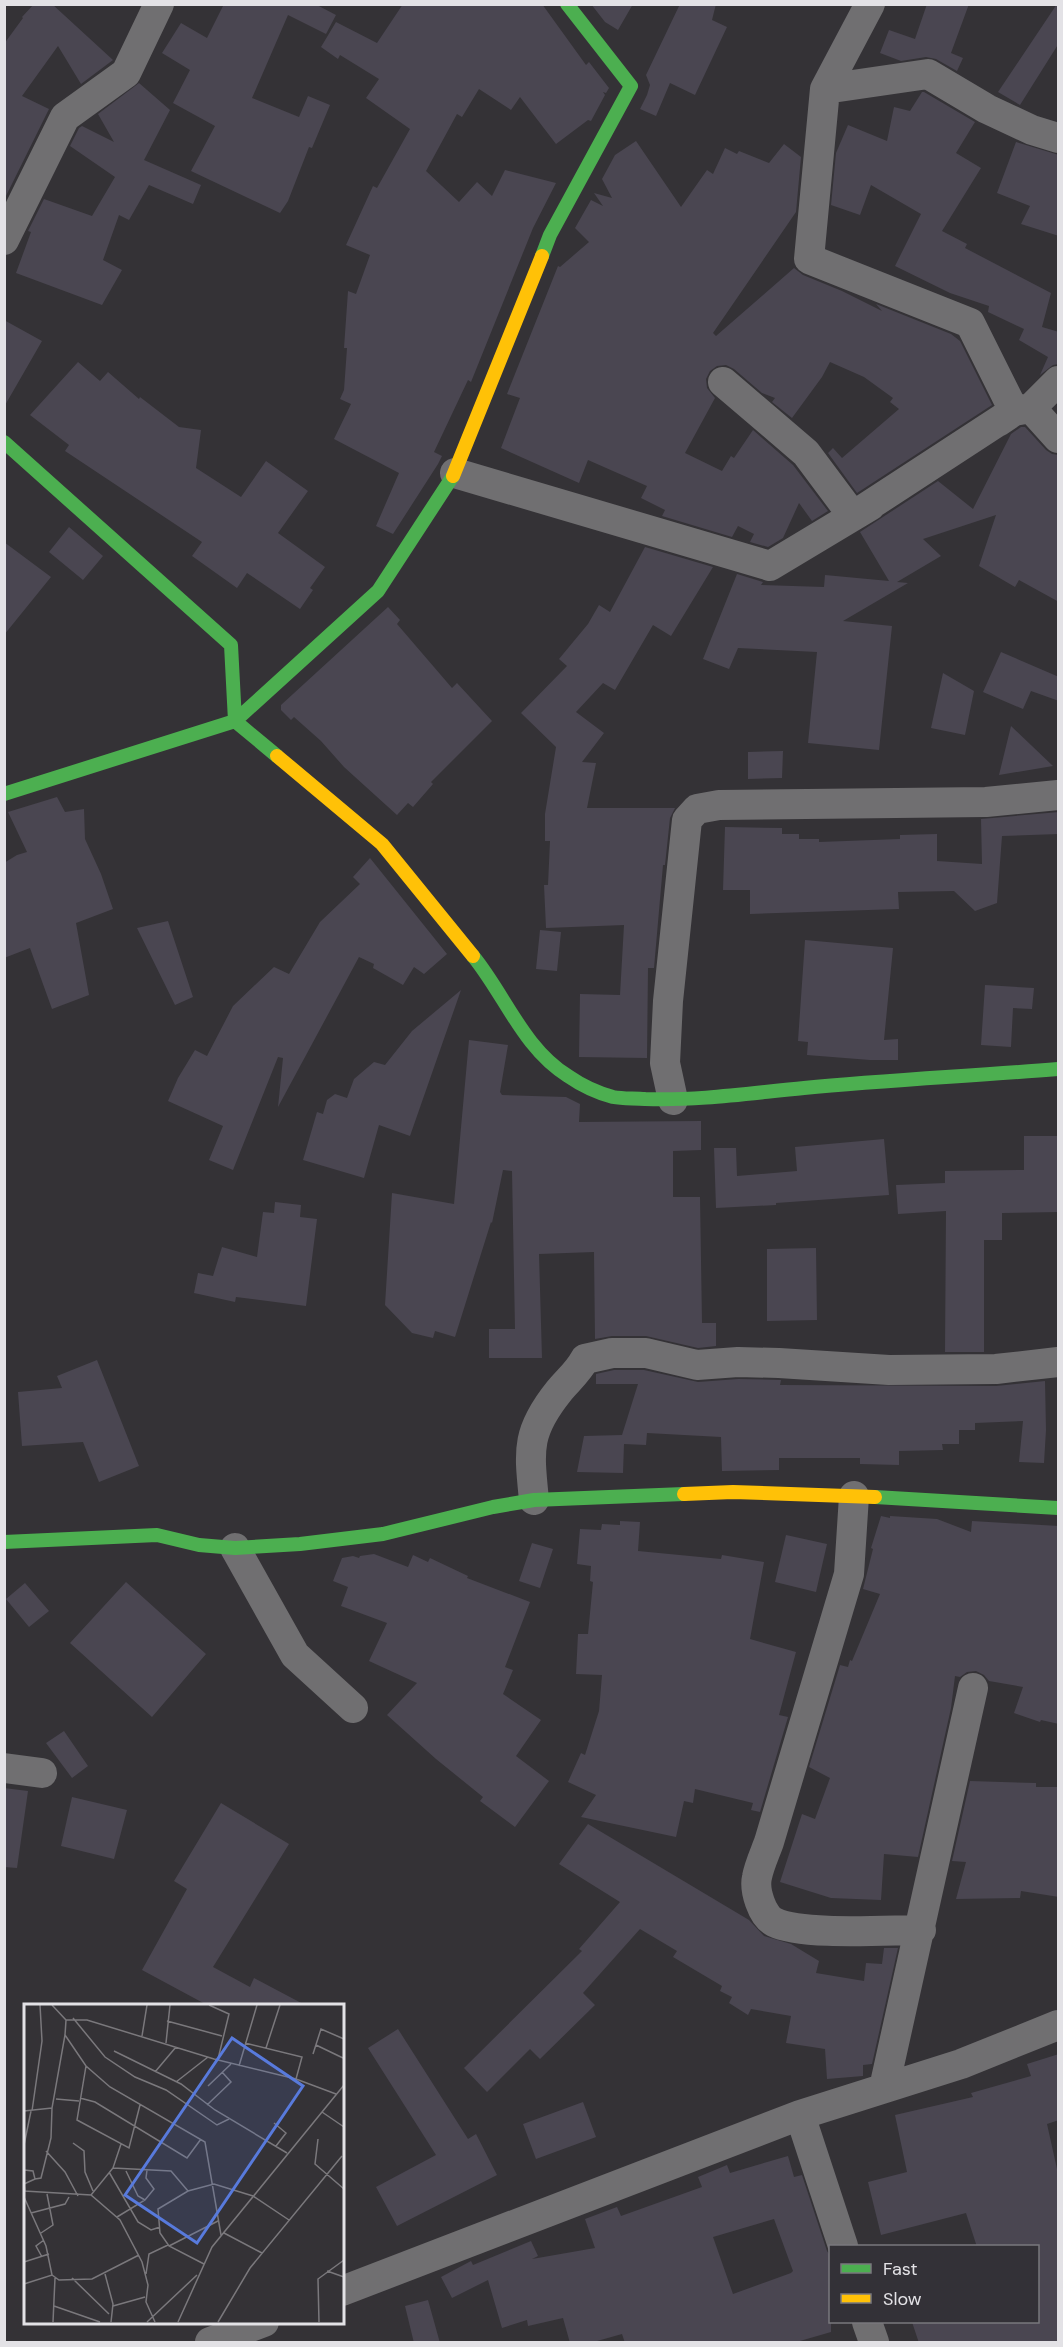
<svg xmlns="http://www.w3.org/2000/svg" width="1063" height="2347" font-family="'DM Sans',sans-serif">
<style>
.building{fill:#4a4651;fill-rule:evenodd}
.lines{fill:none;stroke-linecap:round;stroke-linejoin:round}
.street{stroke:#706f71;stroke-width:30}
.fast{stroke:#4caf50;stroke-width:14}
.slow{stroke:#ffc107;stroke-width:14}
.inset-road{fill:none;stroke:#7a787c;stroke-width:1.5}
.view{fill:#587adc;fill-opacity:0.15;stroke:#587adc;stroke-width:3}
.inset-edge{fill:none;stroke:#e3e2e6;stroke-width:3}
</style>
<rect width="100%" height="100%" fill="#343236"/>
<path class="building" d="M 34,4 L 52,4 L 113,60 L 81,84 L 58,46 L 22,96 L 49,109 L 4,200 L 4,44 L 23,18 L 22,17 Z
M 224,4 L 315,4 L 336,15 L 326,34 L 288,15 L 252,98 L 299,117 L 308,96 L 330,105 L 312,148 L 309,147 L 288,201 L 280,213 L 191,171 L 215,126 L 173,103 L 190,70 L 162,53 L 181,23 L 207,38 Z
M 403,4 L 542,4 L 586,65 L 589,62 L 609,88 L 606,93 L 603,92 L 605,95 L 591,121 L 588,120 L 556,144 L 520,97 L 511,110 L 479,89 L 462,117 L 457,114 L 426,171 L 459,202 L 477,182 L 492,196 L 505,170 L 556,183 L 533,228 L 471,382 L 468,380 L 434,452 L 442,456 L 438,464 L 393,534 L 376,526 L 399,473 L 334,439 L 351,404 L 340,399 L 344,390 L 347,348 L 344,348 L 348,291 L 356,294 L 370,255 L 346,245 L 373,186 L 377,188 L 410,129 L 366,98 L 379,79 L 340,55 L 338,59 L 321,47 L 336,22 L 377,43 Z
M 591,4 L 633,4 L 618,30 L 605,22 Z
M 680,4 L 716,4 L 712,20 L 727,27 L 695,95 L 670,83 L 656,116 L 640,109 L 647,95 L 650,85 L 646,75 Z
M 927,4 L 969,4 L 951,53 L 963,58 L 957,71 L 936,59 L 926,57 L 901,61 L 880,53 L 889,30 L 915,39 Z
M 1057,4 L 1059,4 L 1059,43 L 1020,105 L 998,92 Z
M 139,83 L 170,110 L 144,160 L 201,185 L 193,204 L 149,185 L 129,220 L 119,215 L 103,260 L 122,270 L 102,305 L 16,273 L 31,232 L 28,231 L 44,199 L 92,216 L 115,177 L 70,146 L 79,128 L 82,126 L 114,142 L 98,114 Z
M 922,92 L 924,92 L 975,122 L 956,153 L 981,168 L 942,231 L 967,244 L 965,248 L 1051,293 L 1042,327 L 1059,332 L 1059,364 L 1053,365 L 1040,375 L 1048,357 L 1019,340 L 1024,329 L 988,312 L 989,306 L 950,293 L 895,266 L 921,214 L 871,185 L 860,215 L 831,205 L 836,153 L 848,125 L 887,141 L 894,107 L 910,111 Z
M 636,141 L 681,207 L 707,170 L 713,174 L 725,148 L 737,154 L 739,151 L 769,163 L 784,144 L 801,157 L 796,212 L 713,333 L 716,336 L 794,268 L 803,275 L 842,291 L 882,311 L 876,304 L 951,334 L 960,341 L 992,405 L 857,493 L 828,453 L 833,448 L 842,458 L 899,409 L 890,402 L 893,398 L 864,377 L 830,362 L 822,377 L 792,418 L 772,402 L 775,398 L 762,393 L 734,369 L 726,365 L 717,366 L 710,371 L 706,379 L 707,388 L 715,398 L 685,453 L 722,471 L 731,456 L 734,458 L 753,430 L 793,465 L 828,511 L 812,521 L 799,503 L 783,538 L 768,547 L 750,542 L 754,534 L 738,526 L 732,537 L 662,516 L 665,510 L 641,498 L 647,486 L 588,460 L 579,483 L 501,448 L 520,398 L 507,394 L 558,266 L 560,267 L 589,242 L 575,228 L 591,200 L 603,206 L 594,193 L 612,198 L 602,179 L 615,155 Z
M 1016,142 L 1059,155 L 1059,236 L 1021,224 L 1030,206 L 997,193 Z
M 4,320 L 42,341 L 4,407 Z
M 78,362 L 100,381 L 108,372 L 139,399 L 140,397 L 179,427 L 201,430 L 196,468 L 241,497 L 266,461 L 308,491 L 278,533 L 325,567 L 310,588 L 313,590 L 300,609 L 247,573 L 237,588 L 192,556 L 202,542 L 65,451 L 69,445 L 30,415 Z
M 1021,427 L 1025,427 L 1046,450 L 1052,454 L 1059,455 L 1059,602 L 1019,580 L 1015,587 L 979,566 L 996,515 L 923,539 L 941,556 L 897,582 L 908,583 L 843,621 L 892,626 L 879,750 L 808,743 L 817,652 L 738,648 L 729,669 L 703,659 L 737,574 L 763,582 L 761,585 L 824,587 L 825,575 L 889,581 L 860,532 L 938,481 L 973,509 L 1011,434 Z
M 69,527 L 103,556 L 83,580 L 49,552 Z
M 4,542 L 51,577 L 4,635 Z
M 645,547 L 713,567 L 671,636 L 653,625 L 615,690 L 603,683 L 576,712 L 604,733 L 582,762 L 596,763 L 587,808 L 675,808 L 670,818 L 665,865 L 663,865 L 654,968 L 648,968 L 647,1058 L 579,1057 L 580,994 L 620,995 L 624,925 L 546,928 L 544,885 L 548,885 L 550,841 L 545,841 L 545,814 L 556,747 L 521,713 L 567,666 L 559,659 L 588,624 L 599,605 L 610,612 Z
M 388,607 L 400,620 L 397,624 L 452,688 L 457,683 L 492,721 L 431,782 L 433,784 L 413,807 L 408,803 L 397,815 L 344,767 L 321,741 L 294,717 L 291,720 L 281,710 L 281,705 Z
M 1001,652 L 1059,677 L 1059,701 L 1031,691 L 1023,709 L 983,692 Z
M 943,673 L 974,691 L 965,735 L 931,728 Z
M 1011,726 L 1053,766 L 999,775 Z
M 783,751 L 782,778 L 748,779 L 748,752 Z
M 57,797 L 65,812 L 84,809 L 85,839 L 101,874 L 113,909 L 76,923 L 89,995 L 52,1009 L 30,948 L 4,958 L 4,863 L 17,855 L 27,852 L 8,812 Z
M 1059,812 L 1059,834 L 1002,836 L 997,903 L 975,911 L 954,891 L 898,892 L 899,909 L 750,914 L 750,890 L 723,890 L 725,827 L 782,828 L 782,834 L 799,834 L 799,839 L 819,839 L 819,842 L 900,839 L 900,835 L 937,834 L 937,861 L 982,864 L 981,819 Z
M 370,858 L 447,954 L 424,974 L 414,967 L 403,985 L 373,968 L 374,964 L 359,957 L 278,1107 L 283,1058 L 278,1057 L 233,1170 L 209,1160 L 223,1126 L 168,1101 L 178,1078 L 195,1050 L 207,1056 L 233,1006 L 274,967 L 289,974 L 320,922 L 360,884 L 353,877 Z
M 168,921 L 193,997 L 175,1005 L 137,928 Z
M 540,930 L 561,932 L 557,971 L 536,969 Z
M 805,940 L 893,948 L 884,1040 L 898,1039 L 898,1060 L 870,1060 L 807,1055 L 808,1042 L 798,1041 Z
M 985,985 L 1034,988 L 1032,1009 L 1013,1008 L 1011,1047 L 981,1045 Z
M 461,990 L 410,1136 L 379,1125 L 364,1178 L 303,1160 L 317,1112 L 323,1114 L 327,1100 L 335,1094 L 347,1098 L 354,1079 L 374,1062 L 385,1065 L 412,1031 Z
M 469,1040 L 508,1045 L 500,1092 L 502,1095 L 566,1097 L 580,1104 L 579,1122 L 701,1121 L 701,1150 L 673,1151 L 673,1197 L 700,1197 L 702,1323 L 716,1323 L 716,1346 L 698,1348 L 646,1336 L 612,1336 L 595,1339 L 594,1252 L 539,1254 L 542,1358 L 489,1358 L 489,1329 L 515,1329 L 512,1171 L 503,1170 L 492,1223 L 491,1222 L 455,1337 L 435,1331 L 433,1338 L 412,1333 L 385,1305 L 392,1193 L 454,1204 Z
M 1024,1136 L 1059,1136 L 1059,1212 L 1002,1213 L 1002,1240 L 984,1240 L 984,1352 L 945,1352 L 946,1211 L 898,1214 L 896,1185 L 945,1183 L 945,1171 L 1024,1170 Z
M 884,1139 L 889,1195 L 776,1203 L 776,1205 L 716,1208 L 714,1148 L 736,1148 L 737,1176 L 797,1171 L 795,1147 Z
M 275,1202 L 301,1205 L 300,1217 L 317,1219 L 306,1306 L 236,1297 L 235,1302 L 194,1293 L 198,1273 L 213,1276 L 222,1247 L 257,1257 L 263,1212 L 274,1213 Z
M 816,1248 L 817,1320 L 767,1321 L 767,1249 Z
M 97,1360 L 139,1466 L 99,1482 L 83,1442 L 22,1446 L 18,1392 L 62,1388 L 57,1376 Z
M 614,1370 L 644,1370 L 698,1382 L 738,1379 L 781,1380 L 780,1385 L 996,1386 L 1045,1381 L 1046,1430 L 1044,1463 L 1019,1462 L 1023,1421 L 975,1423 L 975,1430 L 959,1430 L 959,1444 L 942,1444 L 943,1450 L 899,1451 L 899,1465 L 860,1464 L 860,1458 L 779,1458 L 779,1470 L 722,1471 L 721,1437 L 647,1433 L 646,1445 L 624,1444 L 623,1473 L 577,1472 L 584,1436 L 622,1435 L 638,1384 L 596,1384 L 596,1374 Z
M 881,1516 L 890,1518 L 890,1516 L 937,1519 L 971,1532 L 972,1521 L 1059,1526 L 1059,1724 L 1041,1720 L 1040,1722 L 1014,1713 L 1023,1687 L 989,1681 L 984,1675 L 976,1671 L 967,1672 L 960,1677 L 955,1676 L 951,1708 L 918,1857 L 884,1854 L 881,1900 L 831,1898 L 780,1882 L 802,1814 L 815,1819 L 830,1778 L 809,1767 L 840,1665 L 848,1667 L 850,1660 L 852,1661 L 880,1594 L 863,1589 L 873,1549 L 871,1548 Z
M 620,1521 L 640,1522 L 638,1551 L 721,1559 L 722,1555 L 764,1562 L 750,1639 L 796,1652 L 779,1715 L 788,1717 L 760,1812 L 751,1810 L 753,1803 L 695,1789 L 693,1803 L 684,1801 L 676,1837 L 581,1817 L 596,1795 L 568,1782 L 581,1753 L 585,1755 L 599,1711 L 602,1675 L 576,1674 L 578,1634 L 588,1634 L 593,1582 L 590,1581 L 591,1566 L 577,1564 L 580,1529 L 601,1530 L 602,1524 L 620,1525 Z
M 786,1535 L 827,1544 L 816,1592 L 775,1582 Z
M 532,1543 L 553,1549 L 540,1588 L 519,1581 Z
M 374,1554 L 408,1567 L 413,1555 L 428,1562 L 430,1558 L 468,1576 L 467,1578 L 530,1602 L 505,1667 L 513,1670 L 503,1694 L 541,1720 L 516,1756 L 549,1781 L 515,1827 L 480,1801 L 483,1797 L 436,1759 L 387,1715 L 417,1683 L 369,1661 L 387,1623 L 341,1606 L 348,1587 L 333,1581 L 342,1558 L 353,1556 L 359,1558 L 360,1556 Z
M 126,1582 L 206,1654 L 152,1717 L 70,1643 Z
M 25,1583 L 49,1611 L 29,1627 L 6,1599 Z
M 64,1731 L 88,1766 L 72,1778 L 46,1743 Z
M 970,1781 L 1036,1783 L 1036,1787 L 1059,1787 L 1059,1897 L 1021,1891 L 1020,1898 L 956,1899 L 966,1862 L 952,1861 Z
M 4,1788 L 28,1791 L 17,1868 L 4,1867 Z
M 72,1797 L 127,1810 L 114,1859 L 61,1846 Z
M 221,1803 L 289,1844 L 213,1967 L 250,1987 L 254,1978 L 305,2005 L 207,2005 L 142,1970 L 187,1889 L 174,1881 Z
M 588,1824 L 749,1920 L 764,1936 L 791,1944 L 819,1961 L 816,1973 L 864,1981 L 866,1963 L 882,1964 L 884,1948 L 898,1948 L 872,2064 L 863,2065 L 863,2076 L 827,2079 L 825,2049 L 786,2043 L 791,2016 L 751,2009 L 748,2015 L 729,2003 L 732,1997 L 720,1991 L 722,1986 L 673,1957 L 677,1951 L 640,1929 L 583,1993 L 595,2005 L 540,2059 L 530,2049 L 487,2092 L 464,2068 L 582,1951 L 579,1949 L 620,1902 L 559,1864 Z
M 398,2029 L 468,2139 L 476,2134 L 497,2175 L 397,2226 L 376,2187 L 436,2155 L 368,2048 Z
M 1059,2054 L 1059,2120 L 1047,2124 L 1059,2178 L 1059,2343 L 919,2343 L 912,2322 L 1038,2322 L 1038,2247 L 977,2247 L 966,2213 L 881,2235 L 868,2182 L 907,2172 L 895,2115 L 973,2097 L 971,2093 L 1031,2076 L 1027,2064 Z
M 583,2102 L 596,2137 L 536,2159 L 523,2124 Z
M 788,2156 L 794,2177 L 802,2175 L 827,2251 L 831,2257 L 831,2332 L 793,2343 L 625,2343 L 622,2334 L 590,2343 L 570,2343 L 563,2318 L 528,2326 L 527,2320 L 502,2328 L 488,2280 L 452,2298 L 441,2277 L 471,2261 L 473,2265 L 531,2241 L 538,2256 L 532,2259 L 595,2248 L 585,2219 L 617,2207 L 621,2216 L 702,2187 L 698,2177 L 727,2165 L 730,2173 ZM 774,2219 L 793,2271 L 791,2273 L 733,2294 L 713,2237 Z
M 428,2300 L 440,2343 L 414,2343 L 405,2306 Z"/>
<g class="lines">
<path class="street" d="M 825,89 L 928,74 L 987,109 L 1032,130 L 1058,138
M 4,240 L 65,117 L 126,73 L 159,4
M 723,382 L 806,453 L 853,516
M 1031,408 L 1058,438
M 998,422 L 1014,411 L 1031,408 L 1058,381
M 455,473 L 770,566 L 870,506
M 853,516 L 1014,411 L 970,323 L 809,259 L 825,89 L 870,4
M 673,1100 L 665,1063 L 668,1001 L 687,820 L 697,809 L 719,805 L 986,802 L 1058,795
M 854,1496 L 849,1574 L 769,1842 C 765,1853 759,1866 757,1877 C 754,1890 762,1916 774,1922 C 802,1936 887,1930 921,1930
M 534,1500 C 529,1450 526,1432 559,1391 C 568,1380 578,1372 585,1359 L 612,1353 L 646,1353 L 697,1365 L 738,1362 L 779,1363 L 889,1370 L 996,1369 L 1058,1362
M 235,1548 L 295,1655 L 353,1708
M 4,1768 L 42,1773
M 884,2088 L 973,1688
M 800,2115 L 843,2246
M 342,2291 L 800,2115 L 961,2064 L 1058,2025
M 867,2322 L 874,2342
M 210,2342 L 264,2322"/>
<path class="fast" d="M 542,256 L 550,235 L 631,86 L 567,4
M 4,442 L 231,645 L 235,721 L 277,756
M 4,794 L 235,721 L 378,591 L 453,476
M 473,956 C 505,995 523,1048 568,1076 C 581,1085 598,1093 613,1097 C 623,1099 635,1098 645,1099 C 698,1101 751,1093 804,1088 C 888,1080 973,1076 1058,1069
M 875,1497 L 1058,1508
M 4,1542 L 157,1535 L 199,1545 L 235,1548 L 300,1544 L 383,1534 L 493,1507 L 534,1500 L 684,1494"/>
<path class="slow" d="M 453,476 L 542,256
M 277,756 L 382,844 L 473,956
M 684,1494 L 733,1492 L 875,1497"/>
</g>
<g transform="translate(24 2004)">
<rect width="320" height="320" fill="#343236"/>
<path class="inset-road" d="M 185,1 L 205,10 L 194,55M 49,14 L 81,53 L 111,73 L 142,86 L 193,121 L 205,115M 42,16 L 63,16 L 190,55 L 272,75 L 312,90M 143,17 L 198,32M 41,31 L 62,62 L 86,83 L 181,138 L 197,231M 118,32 L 123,1M 142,39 L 146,1M 221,39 L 278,53 L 272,75M 292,41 L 319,54M 242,44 L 256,1M 90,47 L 157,80 L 191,106 L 263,149M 289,50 L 297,25 L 320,35M 62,62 L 53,116 L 105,144 L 116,101M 215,62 L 233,1M 131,68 L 152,43M 152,78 L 184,53M 184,82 L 207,60M 56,94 L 71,98 L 163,154 L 177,135M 32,95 L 55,97M 183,101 L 207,78 L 198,68M 0,107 L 28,104M 8,107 L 18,37 L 16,1M 298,108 L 320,123M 250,119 L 262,129 L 252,142M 294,135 L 291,160 L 320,185M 49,139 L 60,147 L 61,168 L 69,187M 0,141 L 7,107M 22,147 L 41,168 L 54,192M 89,164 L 147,167 L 164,187M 0,166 L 9,167 L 11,175 L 0,180 L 1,188M 102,167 L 114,192 L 121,196M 85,168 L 114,218 L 127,226 L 136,223M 11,175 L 17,174 L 27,134 L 28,104 L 41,31 L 42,16 L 28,1M 0,187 L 67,191 L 96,216 L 118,258 L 124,281 L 122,298 L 131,318M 67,191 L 89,164 L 97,140M 0,193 L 22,242 L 28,271M 7,209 L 41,200 L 45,193M 93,213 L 121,196 L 130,185 L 122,174 L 123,166M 17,229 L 29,221 L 23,190M 200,229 L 238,249M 145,242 L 194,217M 18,253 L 12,242 L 20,236M 0,258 L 25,250M 180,260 L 145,242 L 136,229 L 134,205 L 164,187 L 190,180 L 229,192 L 265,216M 303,267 L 320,273M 81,270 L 89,300 L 87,318M 122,270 L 125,250 L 144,241M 48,274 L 85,310M 0,280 L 28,271 L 35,276 L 68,275 L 115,251M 30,302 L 76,318M 89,302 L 121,293M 29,318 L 31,274M 123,318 L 173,271M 154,318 L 188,243 L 320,81M 194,318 L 226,264 L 318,152M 295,318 L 294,275 L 320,256"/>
<path class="view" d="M 208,34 L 279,82 L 173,239 L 101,191 Z"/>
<rect width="320" height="320" class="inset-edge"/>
</g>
<rect width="1063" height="2347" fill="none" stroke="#e3e2e6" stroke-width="12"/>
<rect x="829" y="2245" width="210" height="78" fill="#333137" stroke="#79787d" stroke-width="1.5"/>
<rect x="841" y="2264" width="30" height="9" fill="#4caf50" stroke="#79787d" stroke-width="1.5"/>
<text x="883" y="2275" font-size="18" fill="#e3e2e6">Fast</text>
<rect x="841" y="2294" width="30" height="9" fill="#ffc107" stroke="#79787d" stroke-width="1.5"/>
<text x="883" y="2305" font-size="18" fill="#e3e2e6">Slow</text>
</svg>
